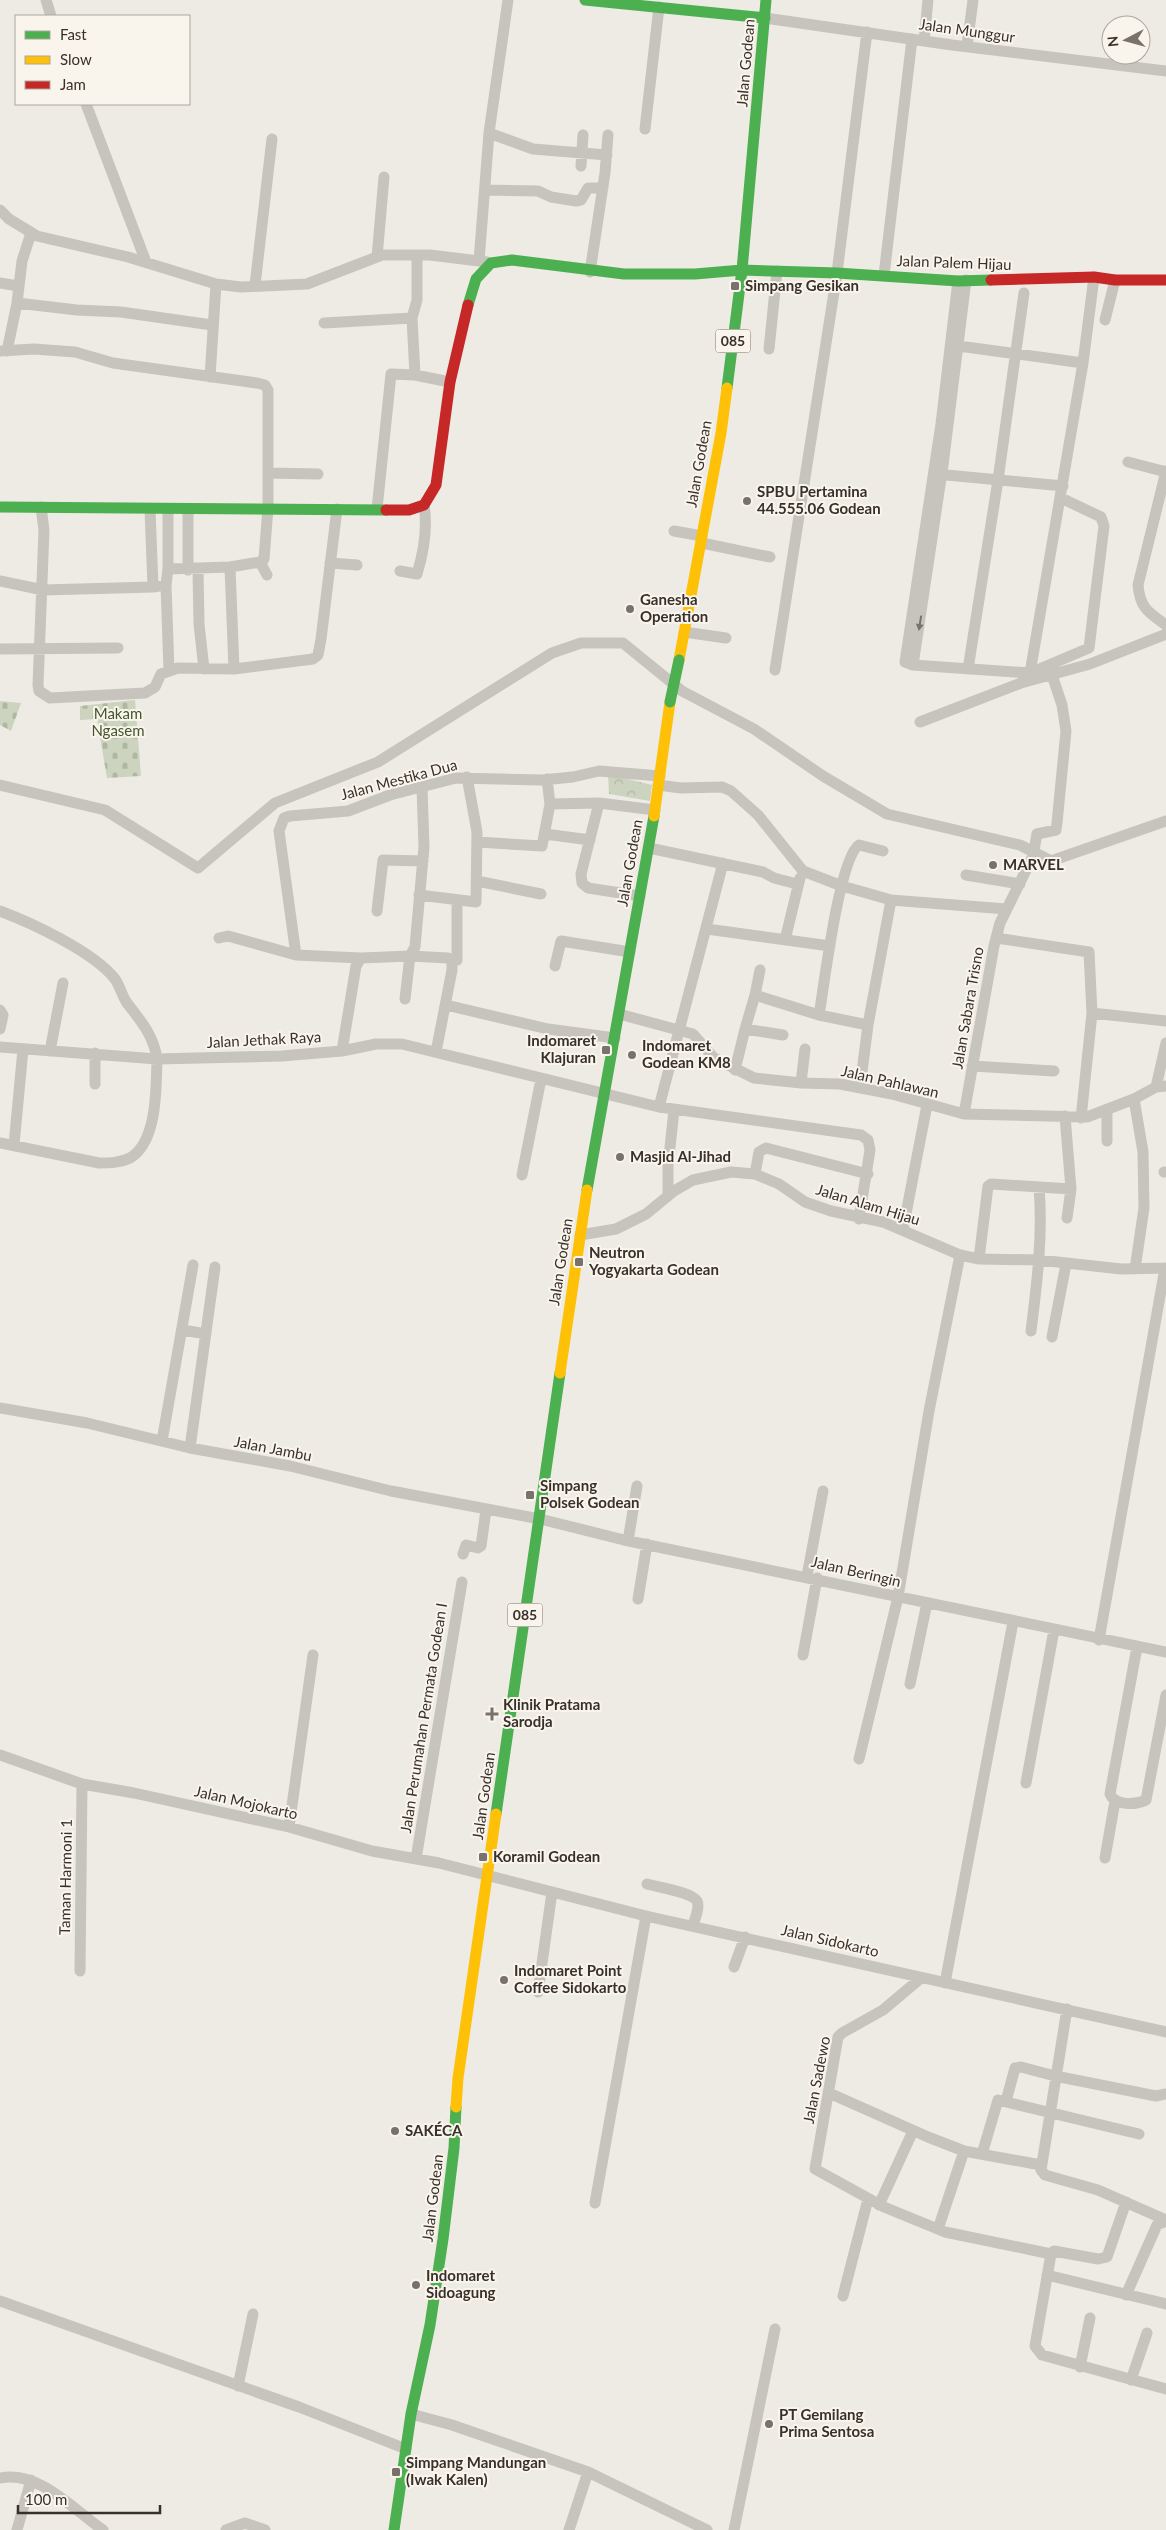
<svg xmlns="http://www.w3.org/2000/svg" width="1166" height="2530" font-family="Lato,sans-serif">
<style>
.cemetery{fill:url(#cemetery-stones)}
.park{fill:url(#park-crowns)}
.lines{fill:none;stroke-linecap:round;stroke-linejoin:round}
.street{stroke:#c7c3bd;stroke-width:11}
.fast{stroke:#4caf50;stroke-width:11}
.slow{stroke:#ffc107;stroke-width:11}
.jam{stroke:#c62828;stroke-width:11}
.street-bridge{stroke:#c7c3bd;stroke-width:11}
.fast-bridge{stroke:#4caf50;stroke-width:11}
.oneway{fill:#78736c}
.poi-dot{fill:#78726b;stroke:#faf5ec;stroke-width:2}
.labels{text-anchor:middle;stroke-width:4;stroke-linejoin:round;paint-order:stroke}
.shield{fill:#faf5ec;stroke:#726c64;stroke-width:1}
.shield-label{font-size:14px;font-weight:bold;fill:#38312a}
.street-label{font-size:15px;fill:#38312a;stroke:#faf5ec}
.poi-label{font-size:15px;font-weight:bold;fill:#38312a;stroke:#faf5ec;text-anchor:start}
.park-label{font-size:15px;fill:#42562f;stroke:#faf5ec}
</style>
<defs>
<pattern id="cemetery-stones" width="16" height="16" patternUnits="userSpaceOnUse" patternTransform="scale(1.25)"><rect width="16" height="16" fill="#ccd4bf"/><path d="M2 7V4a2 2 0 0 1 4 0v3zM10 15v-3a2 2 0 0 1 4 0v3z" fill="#b0b6a4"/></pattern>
<pattern id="park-crowns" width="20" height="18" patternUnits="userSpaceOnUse" patternTransform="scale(1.25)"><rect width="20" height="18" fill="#ccd4bf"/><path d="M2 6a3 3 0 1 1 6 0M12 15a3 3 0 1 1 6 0" fill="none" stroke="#b0b6a4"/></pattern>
</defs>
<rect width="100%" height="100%" fill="#eeebe4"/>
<path class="cemetery" d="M 135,700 L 141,776 L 107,778 L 97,719 L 80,720 L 80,706 Z
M 0,701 L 21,703 L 11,731 L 0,725 Z"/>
<path class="park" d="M 608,774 L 652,785 L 650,801 L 609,794 Z"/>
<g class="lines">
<path class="street" d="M 46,0 L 51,16
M 765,18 L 952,45 L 1166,71
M 924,41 L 928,0
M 967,46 L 973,0
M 86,104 L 146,262
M 645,129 L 659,7
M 489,133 L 533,149 L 607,155
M 581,166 L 583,135
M 485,190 L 538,191 L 551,197 L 576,201 L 581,200 L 588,188 L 603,188
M 0,210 L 9,219 L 37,236 L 128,257 L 216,284 L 241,287 L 307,284 L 382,255 L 430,255 L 479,261
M 377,257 L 384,177
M 487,262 L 479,261 L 489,133 L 508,0
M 590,272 L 605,173 L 608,135
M 884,275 L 912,39
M 958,281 L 941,424 L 905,662 L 913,665 L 1030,673 L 1083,363 L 1094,277
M 0,283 L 18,286
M 255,285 L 272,139
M 17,303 L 77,310 L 121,312 L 212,325
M 412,318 L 415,375
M 1105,320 L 1115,280
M 324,323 L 412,318 L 417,300 L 417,256
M 959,346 L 1083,363
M 769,349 L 777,271
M 0,351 L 34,349 L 75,352 L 113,363 L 257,383 L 265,385 L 268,390 L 268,508 L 264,559 L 260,562 L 230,567 L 234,669
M 7,351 L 17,303 L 22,261 L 31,233
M 210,377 L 216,284
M 1128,462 L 1166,472
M 1166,471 L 1138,585 C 1140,608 1148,612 1166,625
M 269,473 L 318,474
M 936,474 L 1063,486
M 41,507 L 44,530 L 38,685 L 39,691 L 50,698 L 145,693 L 155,687 L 161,674 L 178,668 L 234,669 L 313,659 L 318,655 L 321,639 L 337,509
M 168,509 L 168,569
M 377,509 L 391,374 L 415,375 L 450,382
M 674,531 L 702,536
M 702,543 L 770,557
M 260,562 L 267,575
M 330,563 L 357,565
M 188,570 L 188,509
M 198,570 L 199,624 L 204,669
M 400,571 L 417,574 C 424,551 428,529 424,505
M 0,581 L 43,590 L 153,587 L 150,509
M 166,585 L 169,671
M 153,587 L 166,585 L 168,569 L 230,567
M 684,632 L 726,638
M 0,649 L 118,648
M 913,665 L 943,465 L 966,280
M 968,669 L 998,480 L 1024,293
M 775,670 L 837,273 L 867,32
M 1030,673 L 1089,648 L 1104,526 L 1101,517 L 1061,498
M 920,722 L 1021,683 L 1090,664 L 1166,634
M 0,785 L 105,810 L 198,868 L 275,803 L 378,762 L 552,653 L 581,643 L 623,643 L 682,691 L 754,729 L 823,776 L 887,814 L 1020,845 L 1051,861 L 1166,821
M 658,785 L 681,788 L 722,787 L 731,791 L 758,815 L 803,871 L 842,886 L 891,900 L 1006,909
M 599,803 L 581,874 L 582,883 L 588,888 L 640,896
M 550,804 L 599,803 L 655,810
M 545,834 L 590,840
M 1037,834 L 1056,830 L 1057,823 L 1066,731 L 1062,705 L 1052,675
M 477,842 L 542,846 L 550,804 L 547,779
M 649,848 L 763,872 L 774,878 L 797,884
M 966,875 L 1020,884
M 477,881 L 541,894
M 419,895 L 476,902 L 477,832 L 467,777
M 0,911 C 32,923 94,952 115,979 C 120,986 122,996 127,1003 C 141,1021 154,1036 157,1059 L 0,1047
M 377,911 L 383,860 L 423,861
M 707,929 L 830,946
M 219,938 L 228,936 L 296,955 L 361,958
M 996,938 L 1089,952 L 1092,1013 L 1081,1118
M 785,940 L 800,878
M 296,955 L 279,831 L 284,818 L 290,816 L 348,811 L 390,795 L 456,778 L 542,780 L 573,777 L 599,771 L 660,776
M 452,961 L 457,960 L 457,900
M 555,966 L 561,941 L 630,952
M 760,970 L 755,995 L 819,1015 L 868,1025
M 405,999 L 410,956 L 415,947 L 424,847 L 422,787
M 446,1005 L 548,1029 L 615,1038
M 0,1010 L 3,1015 L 0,1029
M 1092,1013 L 1166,1021
M 619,1014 L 693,1034 L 714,1058 L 754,1078 L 801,1083 L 840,1084 L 892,1094 L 964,1114 L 1087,1117 L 1134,1099 L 1156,1087 L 1166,1086
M 819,1015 C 824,987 839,858 859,845 L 883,851
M 745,1029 L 755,995
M 50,1051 L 63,983
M 342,1051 L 356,966 L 361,958 L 410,956 L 448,958 L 452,961 L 452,970 L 436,1052
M 972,1066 L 1054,1071
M 735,1070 L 745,1029 L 783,1035
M 801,1083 L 805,1049
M 95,1084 L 95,1053
M 860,1087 L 868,1025 L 891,900
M 1156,1087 L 1166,1043
M 1134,1099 L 1143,1152 L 1144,1208 L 1135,1269
M 659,1107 L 723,863
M 964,1114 L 994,946 L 1000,923 L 1033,856
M 1065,1116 L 1071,1189 L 1067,1218
M 1107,1141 L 1107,1111
M 0,1143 L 99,1163 C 109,1163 120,1163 130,1158 C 158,1142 156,1086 157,1059 L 282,1056 L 342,1051 L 376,1044 L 402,1044 L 659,1107 L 861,1135 L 868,1140 L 870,1150 L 859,1219
M 14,1145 L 23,1049
M 1164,1172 L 1166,1172
M 755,1174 L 759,1152 L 766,1148 L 868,1174
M 522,1175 L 541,1079
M 668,1196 L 668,1166 L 674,1110
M 903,1229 L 927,1105
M 580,1235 L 616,1229 L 646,1214 L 674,1191 L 693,1180 L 731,1172 L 755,1174 L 779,1184 L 805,1202 L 831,1211 L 883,1222 L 960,1255 L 979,1259 L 1039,1260 L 1121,1269 L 1166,1268
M 979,1259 L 988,1186 L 991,1184 L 1071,1189
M 183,1330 L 206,1334
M 1031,1331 C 1037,1283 1043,1236 1039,1187
M 1052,1337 L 1066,1264
M 0,1408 L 87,1423 L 190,1448 L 290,1466 L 391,1491 L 540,1519 L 624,1540 L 1166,1652
M 162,1441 L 193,1265
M 190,1448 L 215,1267
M 628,1541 L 637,1486
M 463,1554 L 466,1545 L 478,1548 L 481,1546 L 486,1510
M 807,1576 L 823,1491
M 638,1599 L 647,1544
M 1099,1640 L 1165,1268
M 1137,1647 L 1110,1794 C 1115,1806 1136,1805 1146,1800 L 1166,1695
M 803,1655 L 817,1578
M 910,1684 L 927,1603
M 0,1755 L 82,1784 L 134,1793 L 289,1827 L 372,1851 L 439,1863 L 646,1916 L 1166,2032
M 859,1759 L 898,1597 L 929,1411 L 960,1255
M 1026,1783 L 1054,1630
M 289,1827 L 313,1655
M 1105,1858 L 1115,1801
M 416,1859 L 462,1582
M 647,1884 C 657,1887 692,1892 697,1901 C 700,1907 695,1919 693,1925
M 734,1967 L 745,1937
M 80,1971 L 82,1784
M 921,1978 L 883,2010 L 842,2033 L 838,2037 L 815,2169 L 884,2207 L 945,2232 L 1051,2254
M 945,1983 L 1013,1622
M 538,1992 L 552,1892
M 1067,2009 L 1041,2170 L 1045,2175 L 1098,2190 L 1166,2220
M 829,2093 L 928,2137 L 964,2151
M 1006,2101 L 1015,2068 L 1021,2067 L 1055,2076 L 1156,2096 L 1166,2094
M 982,2154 L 998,2100 L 1139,2134
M 1126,2202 L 1107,2257 L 1098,2259 L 1054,2251 L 1051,2254 L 1035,2346 L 1042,2355 L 1166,2389
M 595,2203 L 646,1916
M 879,2205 L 913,2131
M 938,2229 L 964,2151 L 1041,2165
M 1047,2275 L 1166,2304
M 1126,2295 L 1157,2225 L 1166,2221
M 843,2296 L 868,2199
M 0,2301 L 299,2407 L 406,2449
M 1080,2367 L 1090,2318
M 1131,2380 L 1147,2333
M 238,2386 L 253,2314
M 411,2414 L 452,2425 L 588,2472 L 707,2530
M 0,2478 C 39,2470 74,2510 103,2530
M 17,2530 L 31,2480
M 226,2530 L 245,2523 L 265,2530
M 569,2530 L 588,2472
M 734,2530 L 775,2329"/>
<path class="fast" d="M 585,0 L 765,18
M 468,305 L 476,279 L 491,263 L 512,260 L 624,274 L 695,274 L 742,270 L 837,273 L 958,281 L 991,280
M 727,388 L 742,270 L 766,0
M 0,507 L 386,510
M 587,1190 L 654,816
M 496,1814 L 560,1373
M 394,2530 L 411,2414 L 430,2325 L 443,2239 L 454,2148 L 456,2107"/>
<path class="slow" d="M 679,660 L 721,433 L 727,388
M 654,816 L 670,702
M 560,1373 L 587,1190
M 456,2107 L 458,2078 L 496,1814"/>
<path class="jam" d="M 991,280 L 1094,277 L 1115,280 L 1166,280
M 386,510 L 409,510 L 424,505 L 436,485 L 450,382 L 468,305"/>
<path class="street-bridge" d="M 1033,856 L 1037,834"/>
<path class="fast-bridge" d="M 670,702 L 679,660"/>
</g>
<defs><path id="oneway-solid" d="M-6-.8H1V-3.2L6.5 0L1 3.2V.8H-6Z" transform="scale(1.25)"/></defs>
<use class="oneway" href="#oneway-solid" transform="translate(920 623) rotate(99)"/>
<g class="poi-dot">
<rect x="730" y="281" width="10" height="10" rx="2.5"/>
<circle cx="747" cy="501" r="5"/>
<circle cx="630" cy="609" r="5"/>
<circle cx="993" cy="865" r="5"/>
<rect x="601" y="1045" width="10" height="10" rx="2.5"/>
<circle cx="632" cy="1055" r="5"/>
<circle cx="620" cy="1157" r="5"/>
<rect x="574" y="1257" width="10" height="10" rx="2.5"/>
<rect x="525" y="1490" width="10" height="10" rx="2.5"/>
<path d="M489.5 1706.5h5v5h5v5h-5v5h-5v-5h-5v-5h5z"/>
<rect x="478" y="1852" width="10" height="10" rx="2.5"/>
<circle cx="504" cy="1980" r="5"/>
<circle cx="395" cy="2131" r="5"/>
<circle cx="416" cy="2285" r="5"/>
<circle cx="769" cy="2424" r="5"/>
<rect x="391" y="2467" width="10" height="10" rx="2.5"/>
</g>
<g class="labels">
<g class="shield">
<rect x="715.5" y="329.5" width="35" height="23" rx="4"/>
<rect x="507.5" y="1603.5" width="35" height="23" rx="4"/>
</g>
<g class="shield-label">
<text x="733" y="346">085</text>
<text x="525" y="1620">085</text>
</g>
<g class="street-label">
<text transform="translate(967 31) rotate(8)" y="5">Jalan Munggur</text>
<text transform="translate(746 63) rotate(-85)" y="5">Jalan Godean</text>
<text transform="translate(954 263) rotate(2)" y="5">Jalan Palem Hijau</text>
<text transform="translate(699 464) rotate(-80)" y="5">Jalan Godean</text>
<text transform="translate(399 780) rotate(-15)" y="5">Jalan Mestika Dua</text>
<text transform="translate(630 863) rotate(-80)" y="5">Jalan Godean</text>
<text transform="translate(968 1008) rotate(-80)" y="5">Jalan Sabara Trisno</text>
<text transform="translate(264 1040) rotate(-3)" y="5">Jalan Jethak Raya</text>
<text transform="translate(890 1082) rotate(13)" y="5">Jalan Pahlawan</text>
<text transform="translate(868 1205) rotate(17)" y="5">Jalan Alam Hijau</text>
<text transform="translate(561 1262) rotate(-81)" y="5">Jalan Godean</text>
<text transform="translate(273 1449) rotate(11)" y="5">Jalan Jambu</text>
<text transform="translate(856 1572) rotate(13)" y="5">Jalan Beringin</text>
<text transform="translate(424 1718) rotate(-81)" y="5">Jalan Perumahan Permata Godean I</text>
<text transform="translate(484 1796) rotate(-82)" y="5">Jalan Godean</text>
<text transform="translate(246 1803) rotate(13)" y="5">Jalan Mojokarto</text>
<text transform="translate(66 1877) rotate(-89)" y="5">Taman Harmoni 1</text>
<text transform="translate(830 1941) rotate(13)" y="5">Jalan Sidokarto</text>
<text transform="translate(817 2080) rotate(-79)" y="5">Jalan Sadewo</text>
<text transform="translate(433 2198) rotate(-83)" y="5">Jalan Godean</text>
</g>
<g class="poi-label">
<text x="745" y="291">Simpang Gesikan</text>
<text x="757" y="497">SPBU Pertamina<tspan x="757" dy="17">44.555.06 Godean</tspan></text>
<text x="640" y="605">Ganesha<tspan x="640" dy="17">Operation</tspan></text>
<text x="1003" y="870">MARVEL</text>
<text x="596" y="1046" text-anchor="end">Indomaret<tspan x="596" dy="17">Klajuran</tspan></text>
<text x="642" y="1051">Indomaret<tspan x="642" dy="17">Godean KM8</tspan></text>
<text x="630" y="1162">Masjid Al-Jihad</text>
<text x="589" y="1258">Neutron<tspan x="589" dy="17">Yogyakarta Godean</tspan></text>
<text x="540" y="1491">Simpang<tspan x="540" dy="17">Polsek Godean</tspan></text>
<text x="503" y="1710">Klinik Pratama<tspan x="503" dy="17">Sarodja</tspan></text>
<text x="493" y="1862">Koramil Godean</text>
<text x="514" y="1976">Indomaret Point<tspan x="514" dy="17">Coffee Sidokarto</tspan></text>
<text x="405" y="2136">SAKÉCA</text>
<text x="426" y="2281">Indomaret<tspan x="426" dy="17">Sidoagung</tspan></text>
<text x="779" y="2420">PT Gemilang<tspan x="779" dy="17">Prima Sentosa</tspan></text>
<text x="406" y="2468">Simpang Mandungan<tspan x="406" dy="17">(Iwak Kalen)</tspan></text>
</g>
<g class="park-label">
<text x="118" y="719">Makam<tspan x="118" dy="17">Ngasem</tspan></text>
</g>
</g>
<rect x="15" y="15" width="175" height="90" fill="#faf5ec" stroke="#aca79e"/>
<rect x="25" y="31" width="25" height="8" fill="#4caf50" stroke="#aca79e"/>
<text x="60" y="40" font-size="15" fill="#38312a">Fast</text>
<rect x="25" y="56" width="25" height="8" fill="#ffc107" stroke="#aca79e"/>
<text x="60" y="65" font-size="15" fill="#38312a">Slow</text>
<rect x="25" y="81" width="25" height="8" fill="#c62828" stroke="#aca79e"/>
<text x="60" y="90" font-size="15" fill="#38312a">Jam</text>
<g transform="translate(1126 40) rotate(264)"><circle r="24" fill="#faf5ec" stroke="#aca79e"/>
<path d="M0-4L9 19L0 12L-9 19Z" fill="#78726b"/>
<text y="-8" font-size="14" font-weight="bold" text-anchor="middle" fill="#38312a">N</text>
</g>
<path d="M18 2505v8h142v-8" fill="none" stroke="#38312a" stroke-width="2.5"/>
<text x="25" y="2505" font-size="15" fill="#38312a" stroke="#faf5ec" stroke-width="4" paint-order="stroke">100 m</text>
</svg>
